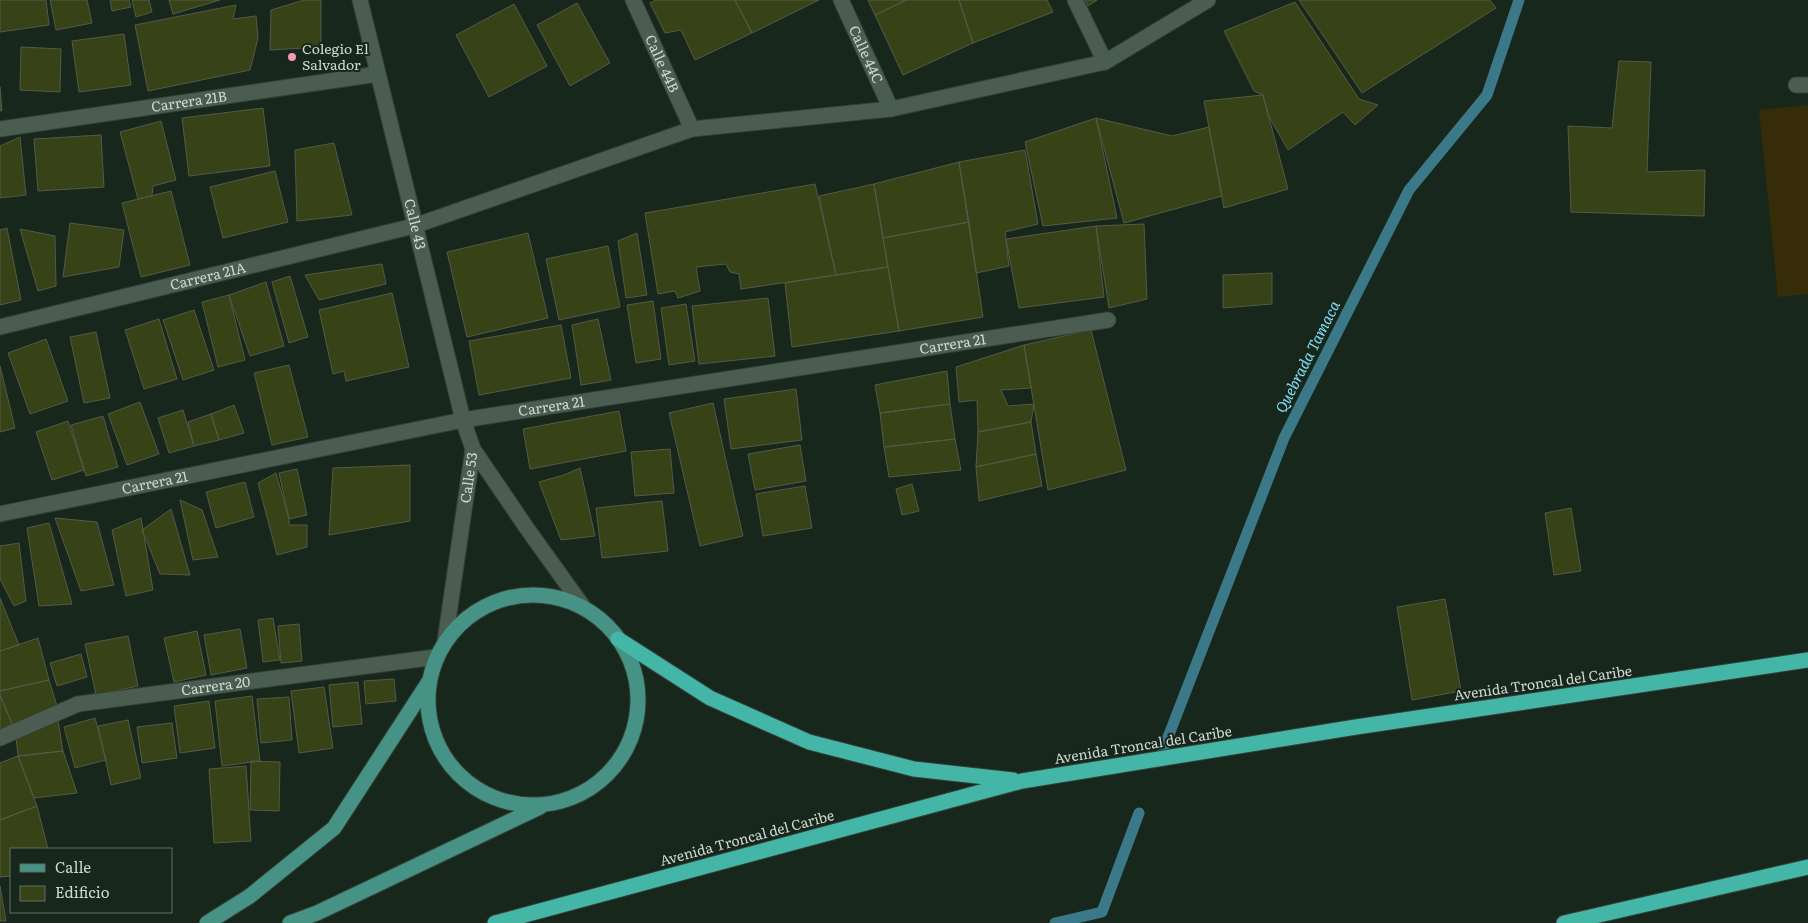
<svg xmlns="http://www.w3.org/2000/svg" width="1808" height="923" font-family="Literata,serif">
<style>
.grass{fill:#372c08}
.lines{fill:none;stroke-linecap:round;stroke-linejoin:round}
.stream{stroke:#3b7988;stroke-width:11}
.building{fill:#374216;stroke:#545a48}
.minor-casing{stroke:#344038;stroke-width:17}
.major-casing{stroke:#344038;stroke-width:17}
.highway-casing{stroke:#344038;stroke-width:17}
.minor{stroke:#4b5d50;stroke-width:15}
.major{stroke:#469285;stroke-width:15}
.highway{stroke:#43b6a8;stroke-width:15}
.poi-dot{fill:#ef9ab8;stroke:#18271c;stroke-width:2}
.labels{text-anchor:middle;stroke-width:4;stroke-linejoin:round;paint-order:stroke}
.poi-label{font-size:14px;fill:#cfd9d2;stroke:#18271c;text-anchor:start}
.street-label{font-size:14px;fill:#cfd9d2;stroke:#18271c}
.water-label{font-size:15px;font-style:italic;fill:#80e1f9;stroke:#18271c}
</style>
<rect width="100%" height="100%" fill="#18271c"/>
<path class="grass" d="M 1808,105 L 1808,294 L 1778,297 L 1759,110 Z"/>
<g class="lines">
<path class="stream" d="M 1163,750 L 1284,438 L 1409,190 L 1487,95 L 1519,0
M 1055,923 L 1102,912 L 1139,813"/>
</g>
<path class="building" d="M 0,0 L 46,0 L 49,25 L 0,32 Z
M 50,0 L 87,0 L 92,23 L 56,30 Z
M 110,0 L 129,0 L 131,7 L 112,11 Z
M 132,0 L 149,0 L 152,12 L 136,17 Z
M 169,0 L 220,0 L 173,14 Z
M 304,0 L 321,0 L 321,47 L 270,50 L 271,10 Z
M 656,0 L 735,0 L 752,33 L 695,60 L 681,30 L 665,33 L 650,3 Z
M 735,0 L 819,0 L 752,33 Z
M 868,0 L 906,0 L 875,15 Z
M 906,0 L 959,0 L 973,43 L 903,75 L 875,15 Z
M 959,0 L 1047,0 L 1053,12 L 973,43 Z
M 1085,0 L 1097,0 L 1088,6 Z
M 1299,0 L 1490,0 L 1496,8 L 1362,93 Z
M 1295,2 L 1359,99 L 1378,105 L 1355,125 L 1343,112 L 1288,150 L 1268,115 L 1263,95 L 1254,91 L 1224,31 Z
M 577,3 L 610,63 L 570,86 L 537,25 Z
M 514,4 L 547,66 L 489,97 L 456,35 Z
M 236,5 L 233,19 L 256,16 L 258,38 L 250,70 L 148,91 L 135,25 Z
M 124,34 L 131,85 L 79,92 L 72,41 Z
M 21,47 L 61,49 L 60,92 L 20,90 Z
M 1619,61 L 1651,62 L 1647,172 L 1705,170 L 1704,216 L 1571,212 L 1568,126 L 1612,128 Z
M 0,87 L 2,111 L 0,111 Z
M 1263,95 L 1288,189 L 1224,208 L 1204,101 Z
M 263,108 L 270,166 L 189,176 L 182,118 Z
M 1096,118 L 1117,218 L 1043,226 L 1025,142 Z
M 1096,118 L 1172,136 L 1209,127 L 1222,196 L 1124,223 Z
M 161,121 L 176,180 L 153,186 L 152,196 L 138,199 L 120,132 Z
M 101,135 L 104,187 L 38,191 L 34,139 Z
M 20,137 L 26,195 L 0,198 L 0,146 Z
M 334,143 L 352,215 L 297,221 L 295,150 Z
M 1025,150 L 1038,224 L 1005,232 L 1009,266 L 976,273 L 959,162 Z
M 959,162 L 969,222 L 883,238 L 874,184 Z
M 275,171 L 288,222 L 223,238 L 210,187 Z
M 815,184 L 836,275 L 741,289 L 739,274 L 730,272 L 726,264 L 696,267 L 700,291 L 678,298 L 675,291 L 658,294 L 645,213 Z
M 874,184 L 888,267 L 836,275 L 819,196 Z
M 171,191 L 190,265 L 141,277 L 122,203 Z
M 969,222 L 983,317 L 899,331 L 883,238 Z
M 70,223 L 124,230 L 119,267 L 63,277 Z
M 1144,224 L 1147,299 L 1109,308 L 1096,226 Z
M 1096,226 L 1104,297 L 1019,308 L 1006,239 Z
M 7,228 L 21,300 L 0,305 L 0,230 Z
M 20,229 L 55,236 L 56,286 L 38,291 Z
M 528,233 L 548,318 L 467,337 L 447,252 Z
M 637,233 L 647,295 L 626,298 L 618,241 Z
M 608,246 L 620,307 L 559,320 L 546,259 Z
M 382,264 L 386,284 L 319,300 L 305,275 Z
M 888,267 L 899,331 L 792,347 L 785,283 Z
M 1272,273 L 1272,304 L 1223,308 L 1223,275 Z
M 290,276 L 308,337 L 289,343 L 272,282 Z
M 266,282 L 284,346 L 250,356 L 229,295 Z
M 392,293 L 409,367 L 346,381 L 344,371 L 333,374 L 319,310 Z
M 229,295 L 245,360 L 218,367 L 202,302 Z
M 768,298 L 775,356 L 699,364 L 692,306 Z
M 653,301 L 661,359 L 636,363 L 627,305 Z
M 686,304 L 695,361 L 669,365 L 661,308 Z
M 194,310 L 214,370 L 183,380 L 163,320 Z
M 159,319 L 177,379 L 144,389 L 125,330 Z
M 598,319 L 611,380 L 581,385 L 572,325 Z
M 561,325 L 571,378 L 479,395 L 469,341 Z
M 1091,330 L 1126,470 L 1048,490 L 1024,345 Z
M 96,332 L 110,398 L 84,403 L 70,337 Z
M 46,339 L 68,401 L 30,414 L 8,353 Z
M 1024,345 L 1031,388 L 1001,390 L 1008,406 L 1034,404 L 1031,422 L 978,432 L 977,400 L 959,402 L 956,367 Z
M 289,365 L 308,437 L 272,445 L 254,373 Z
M 0,366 L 15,428 L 0,432 Z
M 947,371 L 950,404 L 880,413 L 875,385 Z
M 796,389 L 802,440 L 731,449 L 724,399 Z
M 140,402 L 159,454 L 127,465 L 108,414 Z
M 713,403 L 743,536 L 700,546 L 669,413 Z
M 950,404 L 955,439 L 884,447 L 880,413 Z
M 234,405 L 244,433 L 219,440 L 211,414 Z
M 183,410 L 194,446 L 169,453 L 158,418 Z
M 619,411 L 626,451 L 530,469 L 523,429 Z
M 211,414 L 219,440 L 194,446 L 188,422 Z
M 103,416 L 118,467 L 86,476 L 71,425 Z
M 68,421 L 84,470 L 52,480 L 36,432 Z
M 1031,422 L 1036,454 L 976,467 L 978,432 Z
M 955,439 L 961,470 L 889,477 L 884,447 Z
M 800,445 L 806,481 L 755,490 L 748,454 Z
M 670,449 L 674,493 L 635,496 L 631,452 Z
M 1036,454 L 1042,486 L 979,501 L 976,467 Z
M 410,465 L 410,521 L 329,535 L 333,468 Z
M 580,468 L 595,536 L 561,540 L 539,482 L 564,475 Z
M 297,469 L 307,515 L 289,519 L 279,473 Z
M 276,473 L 289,519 L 289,525 L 307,525 L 307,547 L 277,555 L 258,483 Z
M 245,482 L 254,517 L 216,528 L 206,492 Z
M 912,484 L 919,511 L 902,515 L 896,489 Z
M 805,486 L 812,528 L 763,536 L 756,494 Z
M 180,500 L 202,510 L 218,557 L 193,560 Z
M 662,501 L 668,551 L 602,558 L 596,508 Z
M 1571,508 L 1581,571 L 1554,575 L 1545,513 Z
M 171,509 L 190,575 L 160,574 L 142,530 Z
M 55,518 L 97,522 L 114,585 L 81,591 Z
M 141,518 L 153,590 L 126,596 L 112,530 Z
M 49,523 L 72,604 L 39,606 L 27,528 Z
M 19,543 L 26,601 L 14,606 L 0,579 L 0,546 Z
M 0,598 L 19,645 L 0,651 Z
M 1445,599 L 1461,691 L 1412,700 L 1397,607 Z
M 273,618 L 280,660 L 263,662 L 258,620 Z
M 299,624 L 302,661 L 281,663 L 278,626 Z
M 240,629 L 247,668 L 211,675 L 204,635 Z
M 197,631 L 206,675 L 174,682 L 164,638 Z
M 128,636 L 138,686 L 96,695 L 85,644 Z
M 38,638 L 49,680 L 0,691 L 0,651 Z
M 81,654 L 87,677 L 57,686 L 50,663 Z
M 394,679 L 396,701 L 366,704 L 364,681 Z
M 49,680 L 57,706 L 12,724 L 0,695 L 0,691 Z
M 358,682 L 362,724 L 333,727 L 329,685 Z
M 324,687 L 333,748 L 299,753 L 291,691 Z
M 0,695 L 12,724 L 0,729 Z
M 252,696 L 260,761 L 222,766 L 215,701 Z
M 289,697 L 292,740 L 261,743 L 257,699 Z
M 209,701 L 215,748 L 180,753 L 174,706 Z
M 95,718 L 106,760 L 75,768 L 64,727 Z
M 128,720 L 141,778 L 111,785 L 98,726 Z
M 58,721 L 63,751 L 18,756 L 16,738 Z
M 172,723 L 177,758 L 142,763 L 137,727 Z
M 63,751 L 77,793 L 34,798 L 18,756 Z
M 18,756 L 37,806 L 0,820 L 0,763 Z
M 251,761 L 280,762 L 279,811 L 250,810 Z
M 246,766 L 251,841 L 214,843 L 209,769 Z
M 37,806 L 48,849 L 11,849 L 11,876 L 0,877 L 0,820 Z
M 0,886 L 6,921 L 0,921 Z"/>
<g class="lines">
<g class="minor-casing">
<g id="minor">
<path id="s1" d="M 360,0 L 463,420 L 473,449 L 526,527 L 584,608"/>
<path id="s2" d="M 633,0 L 692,129"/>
<path id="s3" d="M 841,0 L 891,109"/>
<path d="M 1075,0 L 1105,62"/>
<path d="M 1796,85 L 1808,85"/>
<path id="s4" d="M 0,129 L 378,74"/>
<path id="s5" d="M 0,327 L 414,226 L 692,129 L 891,109 L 1105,62 L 1208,0"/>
<path id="s6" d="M 0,514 L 463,420 L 1108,320"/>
<path id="s7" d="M 445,641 L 473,449"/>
<path id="s8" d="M 0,738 L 78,704 L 436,657"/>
</g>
</g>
<g class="major-casing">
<path id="major" d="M428 700a105 105 0 1 1 210 0a105 105 0 1 1-210 0Z
M 207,923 L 250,896 L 334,828 L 428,683
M 290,923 L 317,913 L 540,807"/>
</g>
<g class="highway-casing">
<path id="highway" d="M 618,639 L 710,698 L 809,742 L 914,769 L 1013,780
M 495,923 L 1022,781 L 1356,727 L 1808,660
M 1564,923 L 1808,867"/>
</g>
<use href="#minor" class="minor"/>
<use href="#major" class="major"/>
<use href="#highway" class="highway"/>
</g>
<circle class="poi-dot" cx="292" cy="57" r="5"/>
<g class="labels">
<g class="poi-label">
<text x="302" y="54">Colegio El<tspan x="302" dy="16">Salvador</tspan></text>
</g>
<g class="street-label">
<text dy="5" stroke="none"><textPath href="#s3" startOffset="60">Calle 44C</textPath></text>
<text dy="5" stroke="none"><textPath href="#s2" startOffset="70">Calle 44B</textPath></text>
<text dy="5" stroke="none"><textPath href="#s4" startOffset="191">Carrera 21B</textPath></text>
<text dy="5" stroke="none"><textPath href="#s1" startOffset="231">Calle 43</textPath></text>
<text dy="5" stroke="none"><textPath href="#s5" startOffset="214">Carrera 21A</textPath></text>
<text dy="5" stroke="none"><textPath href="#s6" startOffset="968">Carrera 21</textPath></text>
<text dy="5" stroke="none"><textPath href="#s6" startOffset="562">Carrera 21</textPath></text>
<text dy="5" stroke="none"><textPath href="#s7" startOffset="165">Calle 53</textPath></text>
<text dy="5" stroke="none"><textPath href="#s6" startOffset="158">Carrera 21</textPath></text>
<text transform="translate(1543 683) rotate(-8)" y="5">Avenida Troncal del Caribe</text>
<text dy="5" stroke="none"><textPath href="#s8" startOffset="224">Carrera 20</textPath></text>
<text transform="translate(1143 745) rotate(-9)" y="5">Avenida Troncal del Caribe</text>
<text transform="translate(747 838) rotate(-15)" y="5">Avenida Troncal del Caribe</text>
</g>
<g class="water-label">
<text transform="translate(1308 357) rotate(-63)" y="5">Quebrada Tamaca</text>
</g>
</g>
<rect x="10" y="848" width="162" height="65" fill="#18271c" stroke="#616e65"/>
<rect x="20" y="864" width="25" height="8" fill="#469285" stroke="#616e65"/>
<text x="55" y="873" font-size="15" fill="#cfd9d2">Calle</text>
<rect x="20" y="886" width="25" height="15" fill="#374216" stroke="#616e65"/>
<text x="55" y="898" font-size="15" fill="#cfd9d2">Edificio</text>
</svg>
